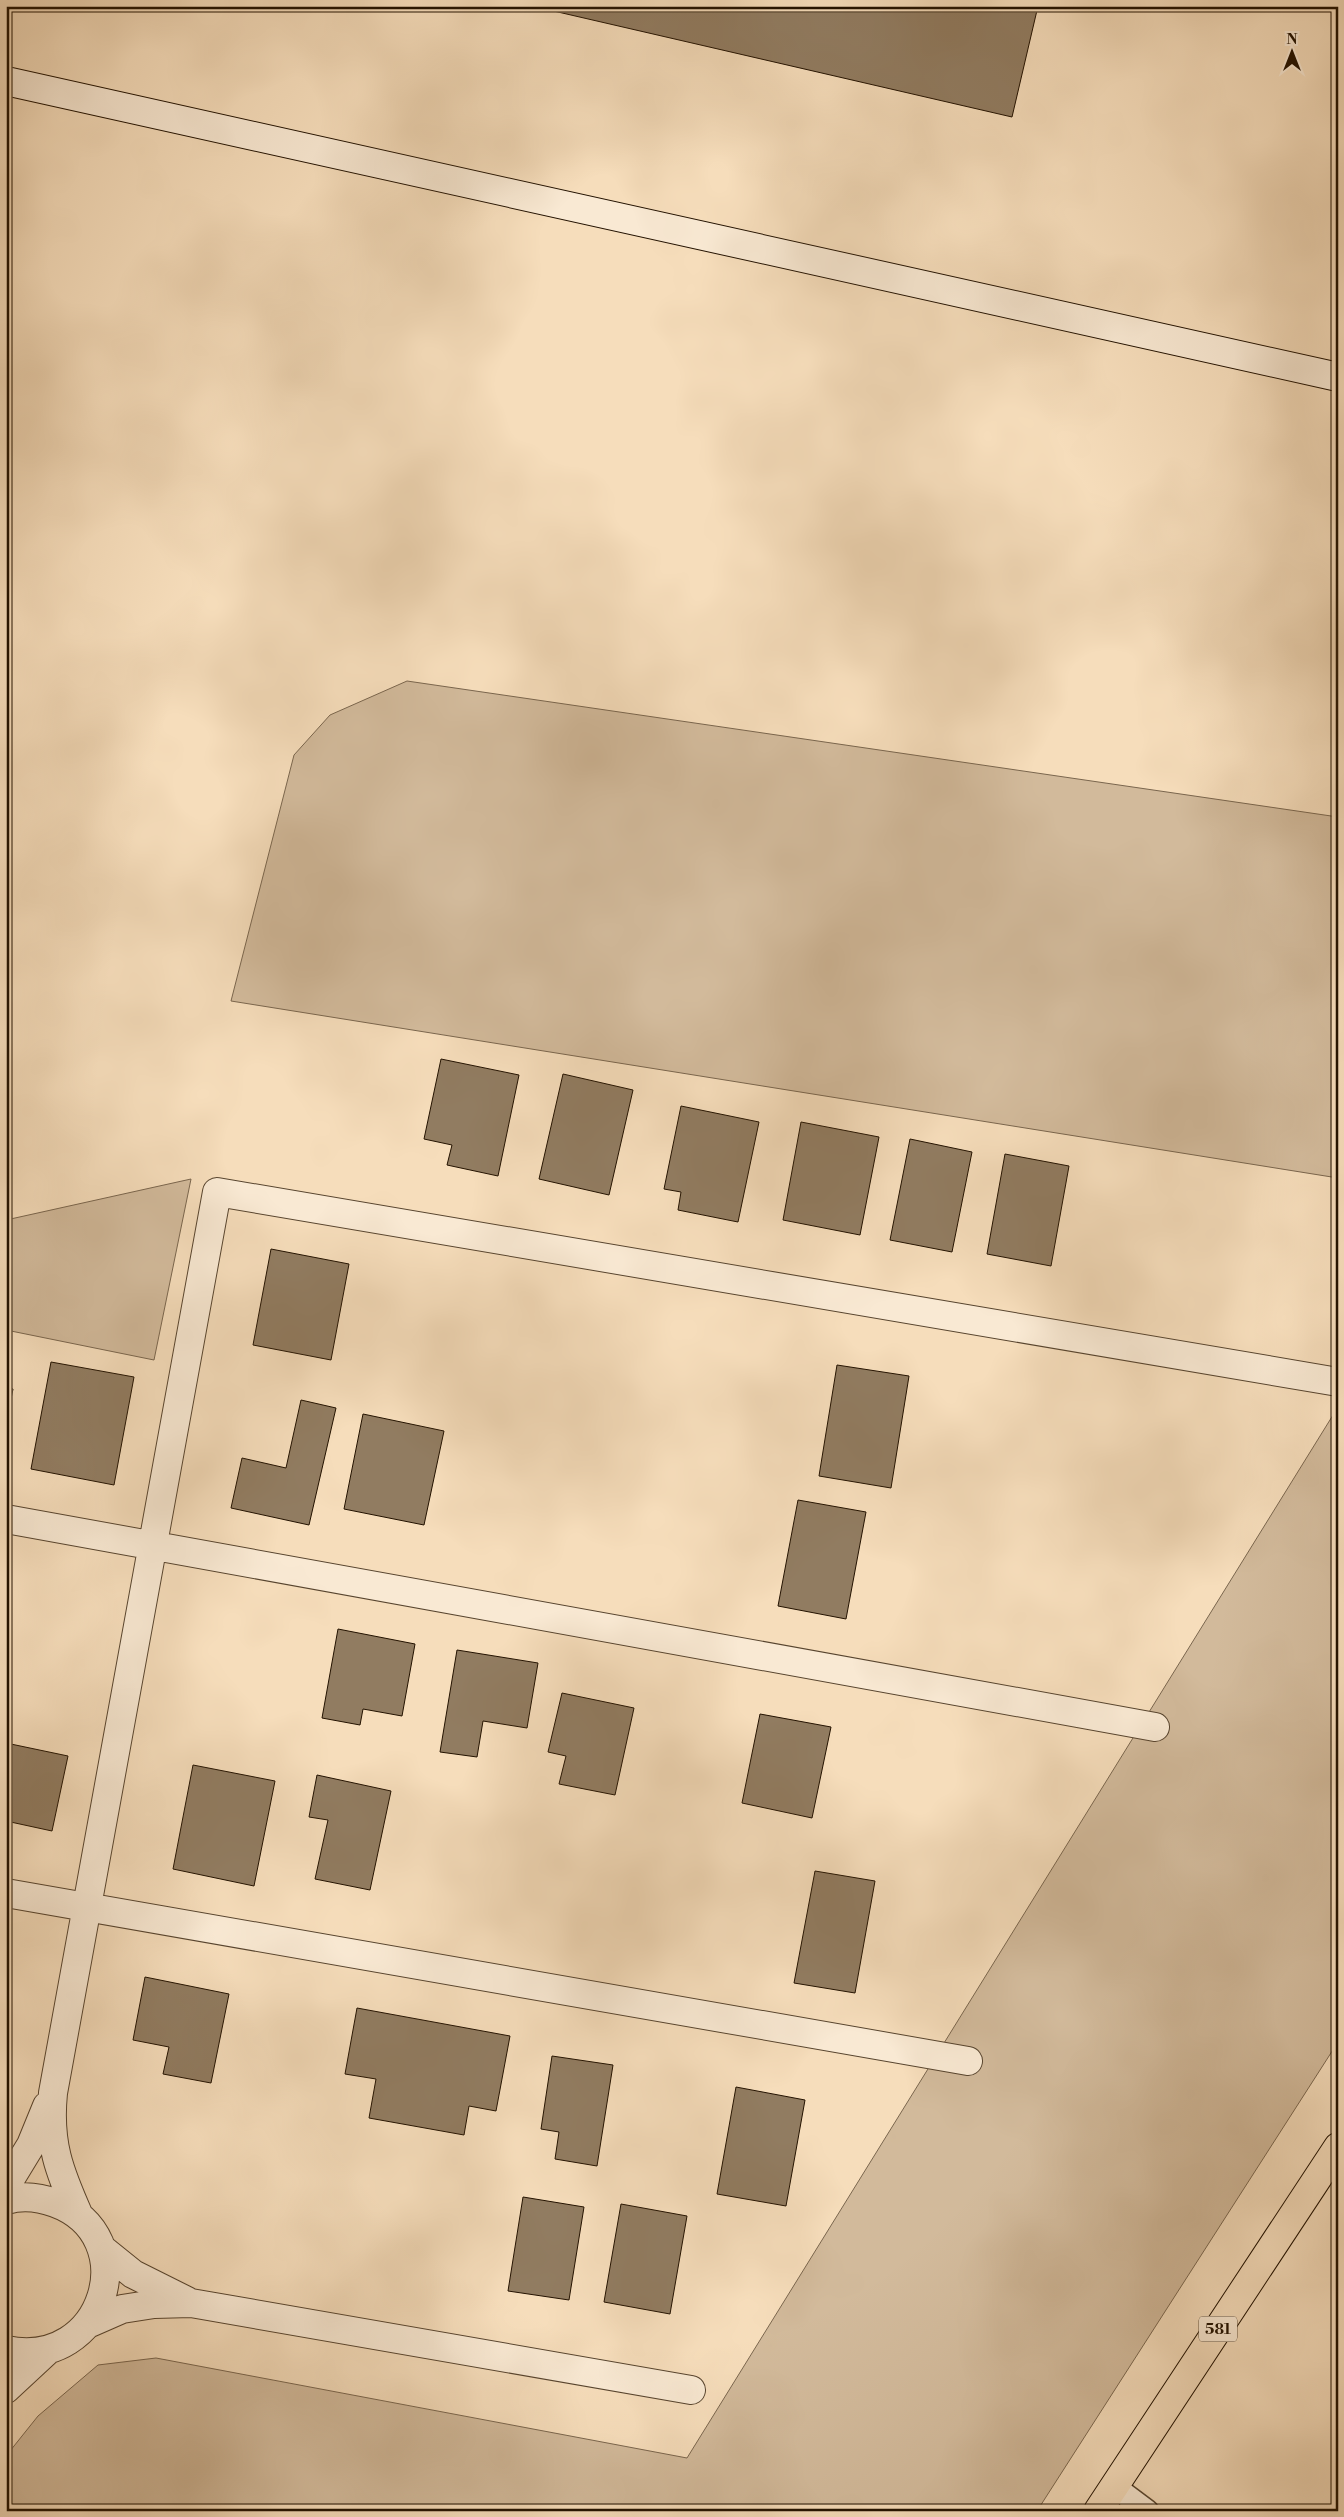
<svg xmlns="http://www.w3.org/2000/svg" width="1344" height="2517" font-family="'Libre Bodoni',serif">
<style>
.green{fill:#d2ba9b;stroke:#7a664e}
.building{fill:#917c61;stroke:#231200}
.lines{fill:none;stroke-linecap:round;stroke-linejoin:round}
.lane-casing{stroke:#58452f;stroke-width:25}
.street-casing{stroke:#58452f;stroke-width:30}
.secondary-casing{stroke:#231200;stroke-width:30}
.primary-casing{stroke:#231200;stroke-width:30}
.lane{stroke:#f9e9d3;stroke-width:22}
.street{stroke:#f9e9d3;stroke-width:28}
.secondary{stroke:#f9e9d3;stroke-width:28}
.primary{stroke:#f6ddbb;stroke-width:28}
.labels{text-anchor:middle;stroke-width:4;stroke-linejoin:round;paint-order:stroke}
.shield{fill:#f9e9d3;stroke:#63523f;stroke-width:1}
.shield-label{font-size:15px;font-weight:bold;fill:#231200}
</style>
<rect width="100%" height="100%" fill="#f6ddbb"/>
<filter id="stains"><feTurbulence type="fractalNoise" baseFrequency=".004" numOctaves="4"/><feColorMatrix values="0 0 0 0 .2 0 0 0 0 .09 0 0 0 0 .02 0 0 0 .5 -.17"/></filter>
<radialGradient id="worn" r=".72"><stop offset=".6" stop-color="#630" stop-opacity="0"/><stop offset="1" stop-color="#630" stop-opacity=".3"/></radialGradient>
<path class="green" d="M 407,681 L 1338,817 L 1338,1178 L 231,1001 L 294,755 L 330,715 Z
M 191,1179 L 154,1360 L 6,1330 L 6,1220 Z
M 1338,1407 L 1338,2042 L 1037,2511 L 6,2511 L 6,2456 L 38,2416 L 98,2365 L 156,2358 L 687,2458 Z"/>
<path class="building" d="M 532,6 L 1038,6 L 1012,117 Z
M 441,1059 L 519,1075 L 498,1176 L 447,1165 L 452,1145 L 424,1139 Z
M 563,1074 L 633,1090 L 609,1195 L 539,1179 Z
M 681,1106 L 759,1122 L 738,1222 L 678,1210 L 681,1192 L 664,1189 Z
M 801,1122 L 879,1137 L 860,1235 L 783,1220 Z
M 910,1139 L 972,1152 L 952,1252 L 890,1240 Z
M 1005,1154 L 1069,1166 L 1051,1266 L 987,1254 Z
M 271,1249 L 349,1264 L 331,1360 L 253,1345 Z
M 51,1362 L 134,1377 L 114,1485 L 31,1469 Z
M 837,1365 L 909,1376 L 891,1488 L 819,1476 Z
M 6,1387 L 13,1389 L 6,1424 Z
M 301,1400 L 336,1408 L 309,1525 L 231,1508 L 242,1458 L 286,1468 Z
M 363,1414 L 444,1431 L 424,1525 L 344,1509 Z
M 798,1500 L 866,1512 L 846,1619 L 778,1606 Z
M 338,1629 L 415,1644 L 402,1716 L 363,1709 L 360,1725 L 322,1718 Z
M 457,1650 L 538,1663 L 527,1728 L 483,1721 L 477,1757 L 440,1752 Z
M 562,1693 L 634,1708 L 615,1795 L 559,1784 L 566,1756 L 548,1752 Z
M 760,1714 L 831,1727 L 812,1818 L 742,1803 Z
M 6,1743 L 68,1756 L 52,1831 L 6,1821 Z
M 193,1765 L 275,1781 L 254,1886 L 173,1869 Z
M 317,1775 L 391,1791 L 370,1890 L 315,1879 L 328,1820 L 309,1817 Z
M 815,1871 L 875,1881 L 855,1993 L 794,1983 Z
M 145,1977 L 229,1994 L 211,2083 L 163,2074 L 169,2047 L 133,2040 Z
M 357,2008 L 510,2036 L 496,2111 L 469,2106 L 464,2135 L 369,2118 L 376,2079 L 345,2074 Z
M 552,2056 L 613,2065 L 597,2166 L 555,2159 L 559,2132 L 541,2129 Z
M 736,2087 L 805,2100 L 786,2206 L 717,2194 Z
M 523,2197 L 584,2207 L 569,2300 L 508,2291 Z
M 621,2204 L 687,2216 L 670,2314 L 604,2302 Z"/>
<g class="lines">
<g class="lane-casing">
<path id="lane" d="M 1115,2487 L 1147,2511"/>
</g>
<g class="street-casing">
<path id="street" d="M 6,1519 L 1155,1727
M 6,1893 L 968,2061
M 6,2186 L 31,2145 L 47,2106
M 6,2200 C 23,2195 39,2197 55,2203 C 145,2236 105,2371 6,2350
M 79,2216 C 59,2171 48,2143 53,2093 L 217,1192 L 1338,1382
M 102,2249 L 133,2274 L 187,2301
M 90,2323 L 122,2309 L 154,2304 L 191,2303 L 691,2390
M 6,2389 L 48,2350"/>
</g>
<g class="secondary-casing">
<path id="secondary" d="M 6,81 L 1338,377"/>
</g>
<g class="primary-casing">
<path id="primary" d="M 1098,2511 L 1338,2147"/>
</g>
<use href="#lane" class="lane"/>
<use href="#street" class="street"/>
<use href="#secondary" class="secondary"/>
<use href="#primary" class="primary"/>
</g>
<g class="labels">
<rect class="shield" x="1199" y="2316.5" width="38" height="25" rx="4"/>
<g class="shield-label">
<text x="1218" y="2334">581</text>
</g>
</g>
<rect width="1344" height="2517" fill="none" stroke="#f6ddbb" stroke-width="25"/>
<rect x="8" y="8" width="1329" height="2502" fill="none" stroke="#231200" stroke-width="2.5"/>
<rect x="12" y="12" width="1319" height="2492" fill="none" stroke="#231200"/>
<g transform="translate(1292 52)" stroke="#f9e9d3" stroke-width="4" paint-order="stroke">
<path d="M0-4L9 19L0 12L-9 19Z" fill="#231200"/>
<text y="-8" font-size="14" font-weight="bold" text-anchor="middle" fill="#231200">N</text>
</g>
<rect width="100%" height="100%" filter="url(#stains)"/>
<rect width="100%" height="100%" fill="url(#worn)"/>
</svg>
